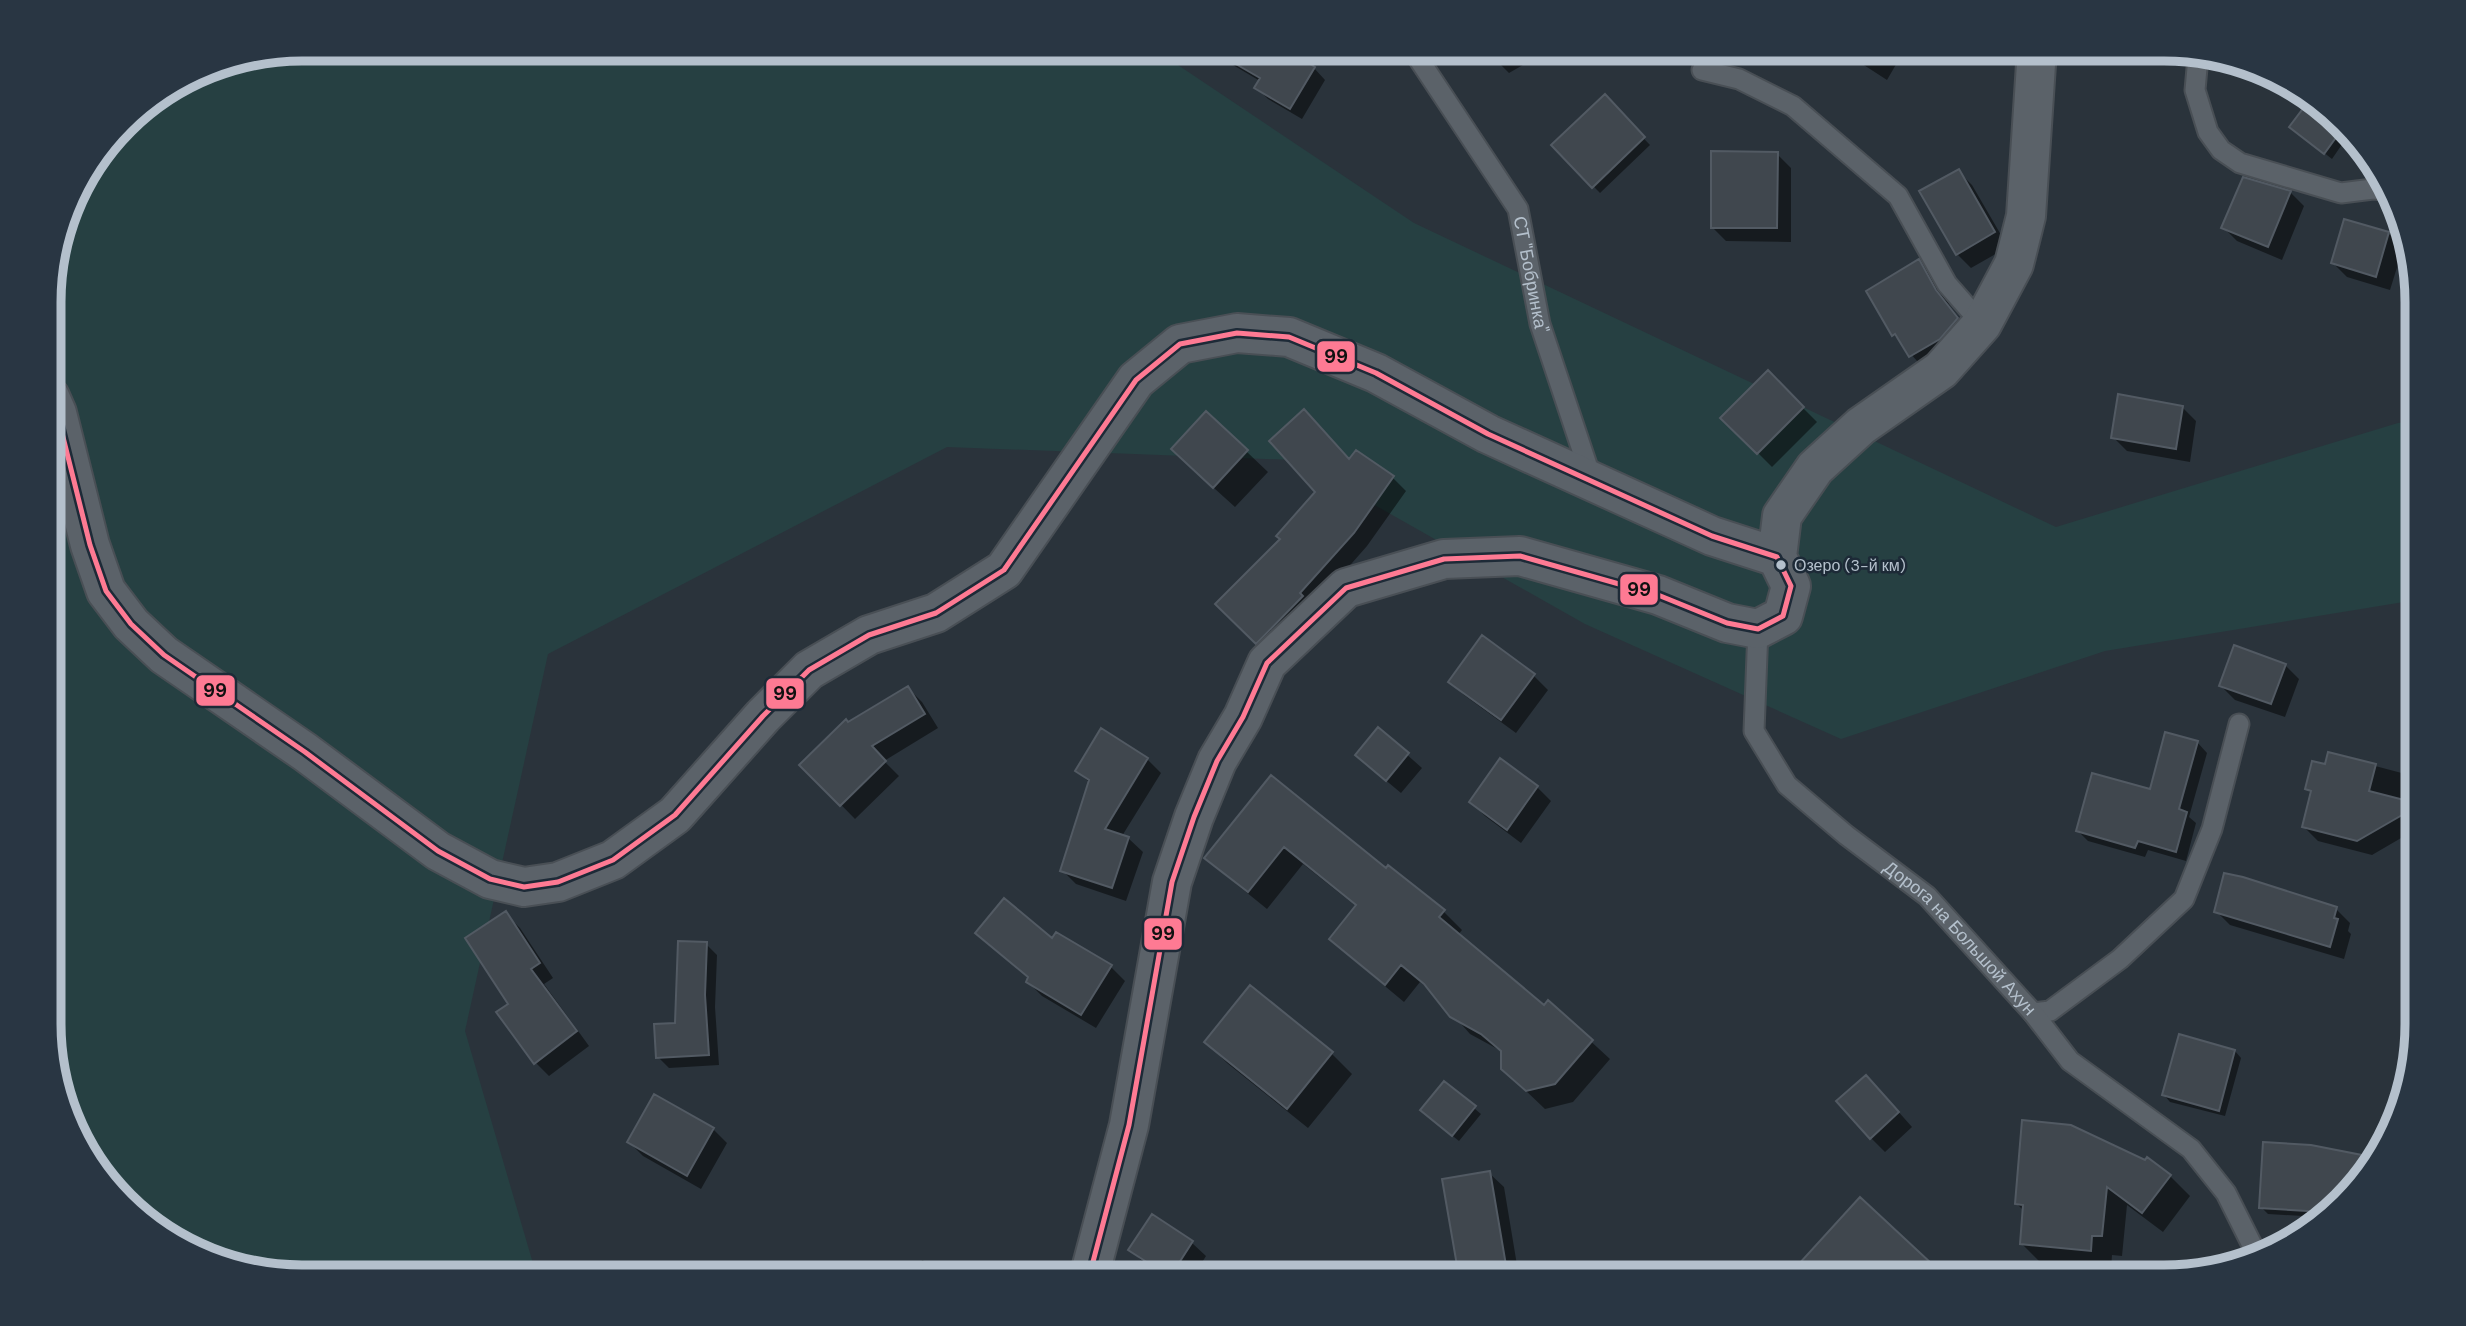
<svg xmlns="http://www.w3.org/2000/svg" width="2466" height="1326" font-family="'DM Sans',sans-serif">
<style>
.green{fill:#264042}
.shadow{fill:#0007}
.building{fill:#40474e;stroke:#525a63;stroke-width:2}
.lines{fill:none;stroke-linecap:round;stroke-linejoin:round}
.lane-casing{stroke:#494f55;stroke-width:23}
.street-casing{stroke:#494f55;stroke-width:42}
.lane{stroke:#5b6269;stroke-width:19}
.street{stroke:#5b6269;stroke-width:38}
.bus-1-casing{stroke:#1d2a37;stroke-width:10}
.bus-1{stroke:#fe7a93;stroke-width:5}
.bus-dot{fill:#b4c0cc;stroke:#1d2a37;stroke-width:2.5}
.labels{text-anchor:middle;stroke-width:5;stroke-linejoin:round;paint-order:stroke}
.bus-label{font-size:16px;fill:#b4c0cc;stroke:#1d2a37;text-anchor:start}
.street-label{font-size:18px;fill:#b4c0cc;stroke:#1d2a37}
.rim{fill:none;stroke:#b4c0cc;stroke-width:9}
.line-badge{stroke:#1d2a37;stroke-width:2.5}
.pale-badge-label{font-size:19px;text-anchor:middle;font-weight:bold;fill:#111}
</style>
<rect width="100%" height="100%" fill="#2a333b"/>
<path class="green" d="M 302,49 L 1154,49 L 1414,223 L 2056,527 L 2398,423 L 2415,421 L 2416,600 L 2105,651 L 1841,739 L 1585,624 L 1295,460 L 947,447 L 548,654 L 465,1031 L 537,1277 L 302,1277 L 190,1251 L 101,1178 L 51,1057 L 50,285 L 75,190 L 135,112 L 206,68 Z"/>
<path class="shadow" d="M 1206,49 L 1282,49 L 1314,68 L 1325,80 L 1302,119 L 1268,99 L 1256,87 L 1260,81 Z
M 1489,49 L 1569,49 L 1546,63 L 1539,56 L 1509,73 L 1495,59 Z
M 1839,49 L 1905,49 L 1887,80 Z
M 2270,74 L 2276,75 L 2288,85 Z
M 1604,97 L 1650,145 L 1600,193 L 1553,145 Z
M 2308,103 L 2347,137 L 2332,159 L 2291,127 Z
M 1777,154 L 1791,168 L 1791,242 L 1726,241 L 1712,227 Z
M 1958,171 L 1972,185 L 2008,247 L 1971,268 L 1957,254 Z
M 2290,192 L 2304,206 L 2282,260 L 2237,241 L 2223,227 Z
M 2345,221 L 2389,234 L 2403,248 L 2390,290 L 2347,277 L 2333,263 Z
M 1919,261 L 1933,275 L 1950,306 L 1971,333 L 1925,370 L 1894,335 Z
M 1768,373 L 1817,422 L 1772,467 L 1723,418 Z
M 2182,407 L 2196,421 L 2190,462 L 2127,451 L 2113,437 Z
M 1206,413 L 1268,472 L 1235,507 L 1194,470 Z
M 1350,461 L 1393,478 L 1406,491 L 1367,546 L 1270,656 L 1218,604 L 1282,539 Z
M 1482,637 L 1534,676 L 1548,690 L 1516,733 L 1464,695 L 1450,682 Z
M 2285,665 L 2299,679 L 2285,717 L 2235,700 L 2221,686 Z
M 908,688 L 922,702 L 938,728 L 884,761 L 899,776 L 855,819 L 802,765 L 848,724 Z
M 1378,729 L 1422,768 L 1401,793 L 1371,768 Z
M 2197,742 L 2207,753 L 2189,817 L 2196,823 L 2186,861 L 2148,850 L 2145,857 L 2088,841 L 2078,831 L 2151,792 Z
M 2330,754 L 2413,776 L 2416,763 L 2417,872 L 2402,858 L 2408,834 L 2372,855 L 2318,841 L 2304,827 L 2312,794 L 2306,789 L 2326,766 Z
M 1147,759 L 1161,773 L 1122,836 L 1128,838 L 1143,852 L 1126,901 L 1076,884 L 1062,870 L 1090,783 L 1077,771 Z
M 1271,777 L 1386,870 L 1389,868 L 1444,912 L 1462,930 L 1458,935 L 1544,1007 L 1548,1002 L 1610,1059 L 1573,1102 L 1545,1109 L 1503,1069 L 1503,1052 L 1470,1034 L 1433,992 L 1420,982 L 1404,1002 L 1350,957 L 1331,939 L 1357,907 L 1303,864 L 1267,909 L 1225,875 L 1207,857 Z
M 1537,787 L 1551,801 L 1521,843 L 1485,816 L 1471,802 Z
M 2336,909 L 2350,923 L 2348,931 L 2351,934 L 2344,959 L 2230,925 L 2216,911 Z
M 506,914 L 520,928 L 553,978 L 544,984 L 589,1046 L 549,1076 L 535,1062 L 510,1004 Z
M 977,933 L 1053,940 L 1111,967 L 1125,981 L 1096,1028 L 1042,996 L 1028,982 L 1030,979 Z
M 706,944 L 717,955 L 715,1007 L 719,1065 L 669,1068 L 658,1057 L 677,1025 Z
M 1206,1042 L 1332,1054 L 1352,1074 L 1308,1128 L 1227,1063 Z
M 2235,1051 L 2241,1058 L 2225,1116 L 2170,1102 L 2164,1095 Z
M 1444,1083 L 1481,1114 L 1459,1141 L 1429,1117 Z
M 1880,1091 L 1912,1127 L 1885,1152 L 1871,1138 Z
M 713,1129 L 727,1143 L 701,1189 L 643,1156 L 629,1142 Z
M 2311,1147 L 2371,1159 L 2328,1208 L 2323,1207 L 2320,1217 L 2268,1214 L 2261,1207 Z
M 2147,1159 L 2170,1176 L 2190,1196 L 2163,1232 L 2127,1205 L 2122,1256 L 2112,1255 L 2111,1270 L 2041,1263 L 2021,1243 L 2024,1211 L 2016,1203 L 2145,1162 Z
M 1489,1173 L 1504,1187 L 1519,1277 L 1461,1277 Z
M 1152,1216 L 1192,1243 L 1206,1256 L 1193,1277 L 1164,1277 L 1145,1264 L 1131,1250 Z
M 922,1260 L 962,1277 L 915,1277 Z
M 672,1261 L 687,1277 L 642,1277 L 640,1270 Z"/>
<path class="building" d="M 1210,49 L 1285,49 L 1315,67 L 1290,109 L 1254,88 L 1260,78 Z
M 1605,94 L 1645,137 L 1592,188 L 1551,145 Z
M 2305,106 L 2340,132 L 2324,154 L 2289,127 Z
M 1711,151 L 1778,152 L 1777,228 L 1711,228 Z
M 1959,169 L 1995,232 L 1956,255 L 1919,191 Z
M 2243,177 L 2291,191 L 2268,247 L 2221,228 Z
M 2344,219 L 2389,232 L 2376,277 L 2331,263 Z
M 1919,259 L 1936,290 L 1958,318 L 1940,339 L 1909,357 L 1895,334 L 1892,336 L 1866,291 Z
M 1768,370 L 1804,407 L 1757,454 L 1720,418 Z
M 2118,394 L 2183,406 L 2176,449 L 2111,438 Z
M 1304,409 L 1349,459 L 1356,450 L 1394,476 L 1354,533 L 1300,593 L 1303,596 L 1256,644 L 1215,604 L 1280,539 L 1276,536 L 1315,492 L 1269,441 Z
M 1206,411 L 1248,450 L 1213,488 L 1171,449 Z
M 1482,635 L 1535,674 L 1501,720 L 1448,682 Z
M 2234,645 L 2286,664 L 2271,704 L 2219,686 Z
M 908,686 L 925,714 L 872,746 L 886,761 L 840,806 L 799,765 L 846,719 L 848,722 Z
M 1378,727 L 1409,753 L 1386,781 L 1355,755 Z
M 1101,728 L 1148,758 L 1105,829 L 1129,837 L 1112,888 L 1060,871 L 1089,780 L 1075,771 Z
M 2165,732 L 2198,741 L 2179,809 L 2187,812 L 2176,852 L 2138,841 L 2135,848 L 2076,831 L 2092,773 L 2150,789 Z
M 2328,752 L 2376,764 L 2369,791 L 2416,803 L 2416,807 L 2357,841 L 2302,827 L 2311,791 L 2305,789 L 2312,761 L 2325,764 Z
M 1500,758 L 1538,786 L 1507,830 L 1469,802 Z
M 1271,775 L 1386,868 L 1388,865 L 1445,910 L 1439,917 L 1544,1005 L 1548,1000 L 1593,1040 L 1555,1084 L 1526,1091 L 1501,1069 L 1501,1051 L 1481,1034 L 1450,1017 L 1424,984 L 1401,965 L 1385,985 L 1329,939 L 1356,905 L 1284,847 L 1248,892 L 1204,858 Z
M 2224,873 L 2243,877 L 2337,907 L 2334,918 L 2338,919 L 2330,947 L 2214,912 Z
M 1004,898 L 1052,938 L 1056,932 L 1112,965 L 1081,1015 L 1026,982 L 1028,977 L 975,933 Z
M 506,911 L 540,963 L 531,969 L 577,1031 L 534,1064 L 496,1012 L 508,1004 L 465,938 Z
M 678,941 L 707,942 L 705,995 L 709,1055 L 656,1058 L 654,1024 L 675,1023 Z
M 1250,985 L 1333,1052 L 1287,1109 L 1204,1042 Z
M 2179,1034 L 2235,1050 L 2219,1111 L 2162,1095 Z
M 1866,1075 L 1899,1112 L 1870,1139 L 1836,1101 Z
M 1444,1081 L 1476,1106 L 1452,1136 L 1420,1110 Z
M 654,1094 L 714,1128 L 687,1176 L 627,1142 Z
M 2022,1120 L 2071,1125 L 2145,1160 L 2147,1157 L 2171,1175 L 2142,1213 L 2107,1187 L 2102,1236 L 2092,1236 L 2091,1251 L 2020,1244 L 2023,1205 L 2015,1204 Z
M 2263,1142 L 2311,1145 L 2372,1157 L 2324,1212 L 2259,1208 Z
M 1490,1171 L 1508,1277 L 1459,1277 L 1442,1179 Z
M 1860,1197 L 1946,1277 L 1787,1277 Z
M 1152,1214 L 1193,1241 L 1170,1277 L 1128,1250 Z"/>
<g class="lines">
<g class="lane-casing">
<g id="lane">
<path id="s1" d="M 1412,49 L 1518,209 L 1540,324 L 1592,480"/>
<path d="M 2198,57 L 2195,90 L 2208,132 L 2221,150 L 2240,163 L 2341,193 L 2373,189 L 2385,190"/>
<path d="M 1702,70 L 1739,79 L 1793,106 L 1898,196 L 1947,284 L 1982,324"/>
<path id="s2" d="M 1758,629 L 1754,731 L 1787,785 L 1846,835 L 1927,896 L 2033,1013 L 2050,1011 L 2120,959 L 2184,899 L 2212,829 L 2239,724"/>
<path d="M 2033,1013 L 2070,1061 L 2191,1149 L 2226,1193 L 2255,1251"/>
</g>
</g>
<g class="street-casing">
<path id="street" d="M 50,397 L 57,413 L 90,545 L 106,591 L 131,624 L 164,655 L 305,752 L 438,851 L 490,879 L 524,887 L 558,882 L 613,860 L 675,815 L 763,716 L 809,670 L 869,635 L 936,613 L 1004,570 L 1136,380 L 1180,344 L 1237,333 L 1289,337 L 1376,373 L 1488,434 L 1712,536 L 1777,557 L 1791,586 L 1783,616 L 1758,629 L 1727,623 L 1658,595 L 1520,556 L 1444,559 L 1346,588 L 1267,663 L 1243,717 L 1217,761 L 1194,817 L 1172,882 L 1129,1125 L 1089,1277
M 1777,557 L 1782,516 L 1815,468 L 1861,426 L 1941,370 L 1982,324 L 2014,264 L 2026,216 L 2037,49"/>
</g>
<use href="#lane" class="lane"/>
<use href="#street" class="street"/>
<g class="bus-1-casing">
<path id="bus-1" d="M 50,397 L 57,413 L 90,545 L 106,591 L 131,624 L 164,655 L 305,752 L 438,851 L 490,879 L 524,887 L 558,882 L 613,860 L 675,815 L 763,716 L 809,670 L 869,635 L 936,613 L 1004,570 L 1136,380 L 1180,344 L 1237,333 L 1289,337 L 1376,373 L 1488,434 L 1712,536 L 1777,557 L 1791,586 L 1783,616 L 1758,629 L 1727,623 L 1658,595 L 1520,556 L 1444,559 L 1346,588 L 1267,663 L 1243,717 L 1217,761 L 1194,817 L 1172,882 L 1129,1125 L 1089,1277"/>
</g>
<use href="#bus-1" class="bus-1"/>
</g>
<circle class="bus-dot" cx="1781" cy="565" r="6"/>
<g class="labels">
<g class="bus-label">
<text x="1794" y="571">Озеро (3-й км)</text>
</g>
<g class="street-label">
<text dy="6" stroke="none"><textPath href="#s1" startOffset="259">СТ "Бобринка"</textPath></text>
<text dy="6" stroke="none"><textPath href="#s2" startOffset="397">Дорога на Большой Ахун</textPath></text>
</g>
</g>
<path d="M0 0H2466V1326H0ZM302 61H2164A241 241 0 0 1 2405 302V1024A241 241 0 0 1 2164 1265H302A241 241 0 0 1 61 1024V302A241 241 0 0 1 302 61Z" fill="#293643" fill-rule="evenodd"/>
<path class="rim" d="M302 61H2164A241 241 0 0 1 2405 302V1024A241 241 0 0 1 2164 1265H302A241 241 0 0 1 61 1024V302A241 241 0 0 1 302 61Z"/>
<g class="line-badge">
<rect x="1316" y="340" width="40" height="33" rx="7" fill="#fe7a93"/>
<rect x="1619" y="573" width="40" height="33" rx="7" fill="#fe7a93"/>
<rect x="195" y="674" width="41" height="33" rx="7" fill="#fe7a93"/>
<rect x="765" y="677" width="40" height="33" rx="7" fill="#fe7a93"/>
<rect x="1143" y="917" width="40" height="34" rx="7" fill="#fe7a93"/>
</g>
<g class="pale-badge-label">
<text x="1336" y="363">99</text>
<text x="1639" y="596">99</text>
<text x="215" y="697">99</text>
<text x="785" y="700">99</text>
<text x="1163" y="940">99</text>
</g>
</svg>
